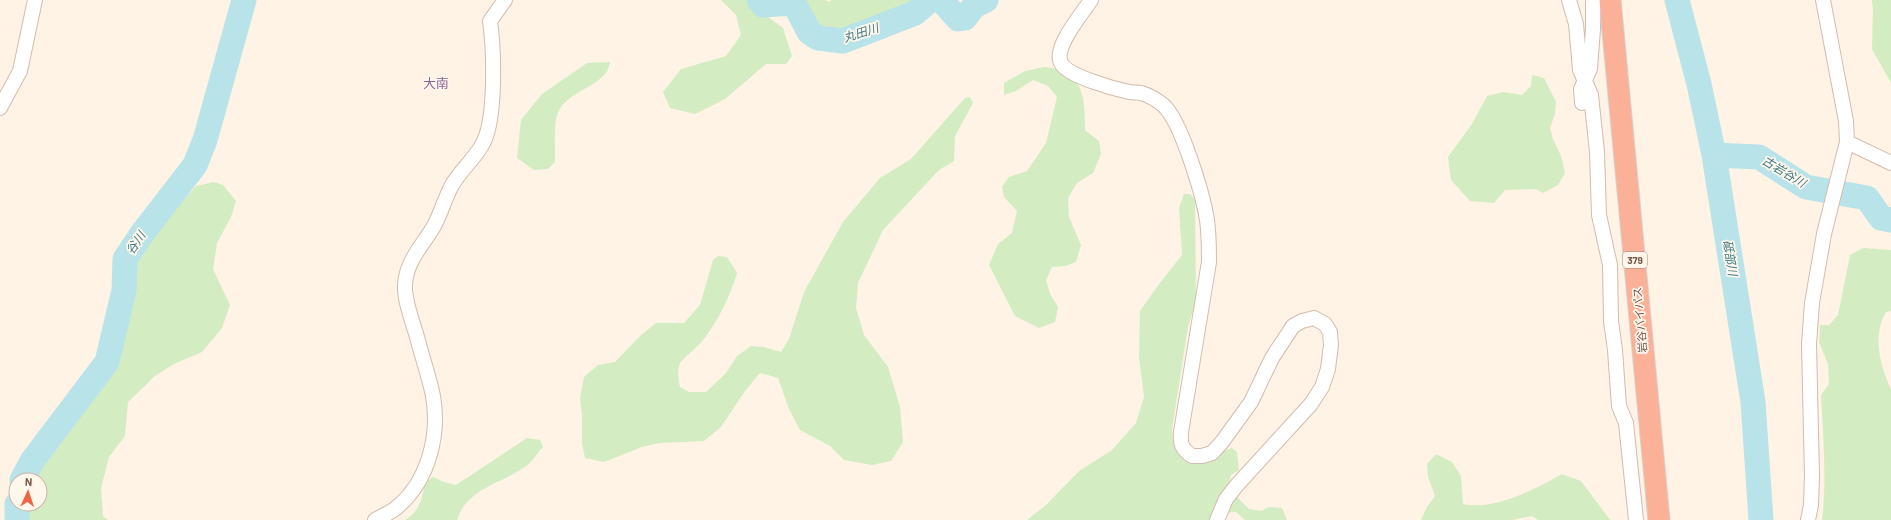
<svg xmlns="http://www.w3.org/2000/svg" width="1891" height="520" font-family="Barlow,'Noto Sans JP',sans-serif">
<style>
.green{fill:#d4ecc2}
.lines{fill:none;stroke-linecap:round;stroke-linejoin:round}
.river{stroke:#b8e3e9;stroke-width:25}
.minor-casing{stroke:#d2bcad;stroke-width:16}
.highway-casing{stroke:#d9d0cc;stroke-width:23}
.minor{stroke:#fff;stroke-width:14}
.highway{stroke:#fbb098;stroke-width:21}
.labels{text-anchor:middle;stroke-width:3.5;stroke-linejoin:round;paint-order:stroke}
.shield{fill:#fff7ec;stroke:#a08879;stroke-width:1}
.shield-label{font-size:10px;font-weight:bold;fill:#785848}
.street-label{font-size:11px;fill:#785848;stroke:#fff7ec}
.water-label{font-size:12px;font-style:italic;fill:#3d7b86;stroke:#fff7ec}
.quarter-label{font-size:13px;fill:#88639c;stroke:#fff7ec}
</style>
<rect width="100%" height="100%" fill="#fef3e5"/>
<path class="green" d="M 721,0 L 750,0 L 751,4 L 783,28 L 792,56 L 786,64 L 766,64 L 725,99 L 695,114 L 670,108 L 663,92 L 681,69 L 726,56 L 741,35 L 736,15 Z
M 796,0 L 826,0 L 829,2 L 831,0 L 925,0 L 916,9 L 873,26 L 854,37 L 823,34 L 812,28 Z
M 1872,0 L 1891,0 L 1891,83 L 1872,49 L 1873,10 Z
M 610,62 C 607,88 565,89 557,115 C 554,125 555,150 555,162 L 548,169 L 534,170 L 517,158 L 521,120 L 542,94 L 587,63 Z
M 1044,67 C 1084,70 1085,97 1085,130 L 1099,141 L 1101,154 L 1093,173 L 1077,183 L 1068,198 L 1069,217 L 1081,245 L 1076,262 L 1066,266 L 1052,267 L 1046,280 L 1050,294 L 1058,307 L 1055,322 L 1039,328 L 1015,316 L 989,265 L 998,244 L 1012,233 L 1017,211 L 1004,197 L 1002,187 L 1009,177 L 1027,171 L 1046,143 L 1057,97 L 1048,86 L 1033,80 L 1016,91 L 1004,95 L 1004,83 L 1025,71 Z
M 1532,75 L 1544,78 L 1556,102 L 1555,114 L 1550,128 L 1553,139 L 1561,156 L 1565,173 L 1558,185 L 1543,193 L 1536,189 L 1505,190 L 1494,203 L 1470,201 L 1451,180 L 1448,157 L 1472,124 L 1487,96 L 1503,92 L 1522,95 L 1531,86 Z
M 970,97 L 973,103 L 955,136 L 954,161 L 939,170 L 883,230 L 858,283 L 856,308 L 864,335 L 888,367 L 900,407 L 903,442 L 891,461 L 872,465 L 844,460 L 830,446 L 800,430 L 789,409 L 778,378 L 760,373 L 745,391 L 721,427 L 704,441 L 659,443 L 642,447 L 604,462 L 585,458 L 582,444 L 582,415 L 580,398 L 584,377 L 598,365 L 615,362 L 640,336 L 656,323 L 684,323 L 700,305 L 713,260 L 718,256 L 727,257 L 737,273 C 730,296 719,319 704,339 C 699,346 683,358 680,363 C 677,372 678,378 680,387 L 689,392 L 706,392 L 726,373 L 737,356 L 751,346 L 764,347 L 781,352 L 789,339 L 804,292 L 843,222 L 880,178 L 911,159 L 965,98 Z
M 214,182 L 223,185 L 236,201 L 231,217 L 217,243 L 213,269 L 230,305 L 222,328 L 202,352 L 174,364 L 155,376 L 128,402 L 125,436 L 109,457 L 101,488 L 103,516 L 108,520 L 24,520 L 25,504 L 40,504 L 40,480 L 31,480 L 35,469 L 109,371 L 120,340 L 131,292 L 134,265 L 145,244 L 196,186 Z
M 1184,194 L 1190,194 L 1195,200 L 1196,300 L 1188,327 L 1172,429 L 1174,444 L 1181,454 L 1217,453 L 1232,448 L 1237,452 L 1239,470 L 1231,475 L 1228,488 L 1249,509 L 1261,511 L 1269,507 L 1282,508 L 1287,520 L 1245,520 L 1236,512 L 1223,513 L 1215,520 L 1027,520 L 1046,505 L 1079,471 L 1112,450 L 1136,423 L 1144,397 L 1139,357 L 1140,311 L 1159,284 L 1182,255 L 1179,208 Z
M 1863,248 L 1891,250 L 1891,311 L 1886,312 C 1872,336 1880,365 1891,390 L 1891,520 L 1822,520 C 1827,479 1823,436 1821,395 L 1829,384 L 1828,364 L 1819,342 L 1820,325 L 1829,325 L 1838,315 L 1850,255 Z
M 527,438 L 540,440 L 543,447 C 538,452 534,459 529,464 C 505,483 467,487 457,520 L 405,520 C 420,511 422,499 425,482 L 433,477 L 444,482 L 456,485 Z
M 1436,454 L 1452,462 L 1461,476 L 1463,504 C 1493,511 1536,489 1562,474 L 1581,481 L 1610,520 L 1538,520 L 1532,516 L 1512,520 L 1421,520 L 1427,507 L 1435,496 L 1428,477 L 1427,464 Z"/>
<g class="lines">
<path class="river" d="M 759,0 L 763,5 L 794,3 L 809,32 L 818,38 L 843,41 L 915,13 L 930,0
M 941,0 L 958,19 L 965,18 L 974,6 L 986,0
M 1677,0 L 1699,84 L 1714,155 L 1753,402 L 1761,520
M 1714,155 L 1759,157 L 1806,187 L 1867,198 L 1881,218 L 1891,220
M 22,480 L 32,461 L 107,362 L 124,290 L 125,259 L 141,235 L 195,165 L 205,140 L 244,0
M 17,504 L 17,520"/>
<g class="minor-casing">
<path id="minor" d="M 1091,0 C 1082,14 1053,47 1061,63 C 1067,76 1115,89 1129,92 C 1133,93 1138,92 1141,93 C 1148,95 1157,100 1163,105 C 1181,120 1203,195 1207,220 C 1209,234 1209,248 1209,262 L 1181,432 C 1180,445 1182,449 1192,456 L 1202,456 L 1212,453 L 1222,442 L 1251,402 L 1272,358 L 1293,326 L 1302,321 L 1314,318 L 1325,324 L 1330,332 L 1331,345 L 1328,369 L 1322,387 L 1311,404 L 1237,485 L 1226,499 L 1217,520
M 1569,0 L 1576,24 L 1580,70 L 1591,95 L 1597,152 L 1599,215 L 1610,265 L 1611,321 L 1615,350 L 1619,406 L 1626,423 L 1636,520
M 1582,103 L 1581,89 L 1590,69 L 1593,29 L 1593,3 L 1610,0
M 0,108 L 20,71 L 35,0
M 1847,142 L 1891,163
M 375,520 C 382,516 390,513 396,508 C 428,482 440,436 433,396 C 429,376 422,357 417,337 C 413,323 404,300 405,285 C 406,261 423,245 434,226 C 441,213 445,198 452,185 C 460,171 479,154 484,141 C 496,116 494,49 490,21 L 505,0
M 1808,520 L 1811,505 L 1812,476 L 1809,344 L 1812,303 L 1824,234 L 1847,142 L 1846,121 L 1823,0"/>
</g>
<g class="highway-casing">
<path id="highway" d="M 1610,0 L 1659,520"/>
</g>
<use href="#minor" class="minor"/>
<use href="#highway" class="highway"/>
</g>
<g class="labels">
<rect class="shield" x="1623" y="252" width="24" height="16" rx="3"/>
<g class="shield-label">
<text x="1635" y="264">379</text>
</g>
<g class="street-label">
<text transform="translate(1640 320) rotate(-95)" y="4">岩谷バイパス</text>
</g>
<g class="water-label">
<text transform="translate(861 33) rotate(-18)" y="4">丸田川</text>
<text transform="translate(1784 172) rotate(31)" y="4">古岩谷川</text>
<text transform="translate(136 243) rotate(-56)" y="4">谷川</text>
<text transform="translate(1730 258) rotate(81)" y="4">砥部川</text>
</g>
<g class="quarter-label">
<text x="436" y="88">大南</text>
</g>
</g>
<g transform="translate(28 492) rotate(3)"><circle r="19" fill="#fff7ec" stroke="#c9b7aa"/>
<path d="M0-3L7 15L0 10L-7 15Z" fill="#ee6543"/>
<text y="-6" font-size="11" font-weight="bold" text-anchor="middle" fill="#785848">N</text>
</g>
</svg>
